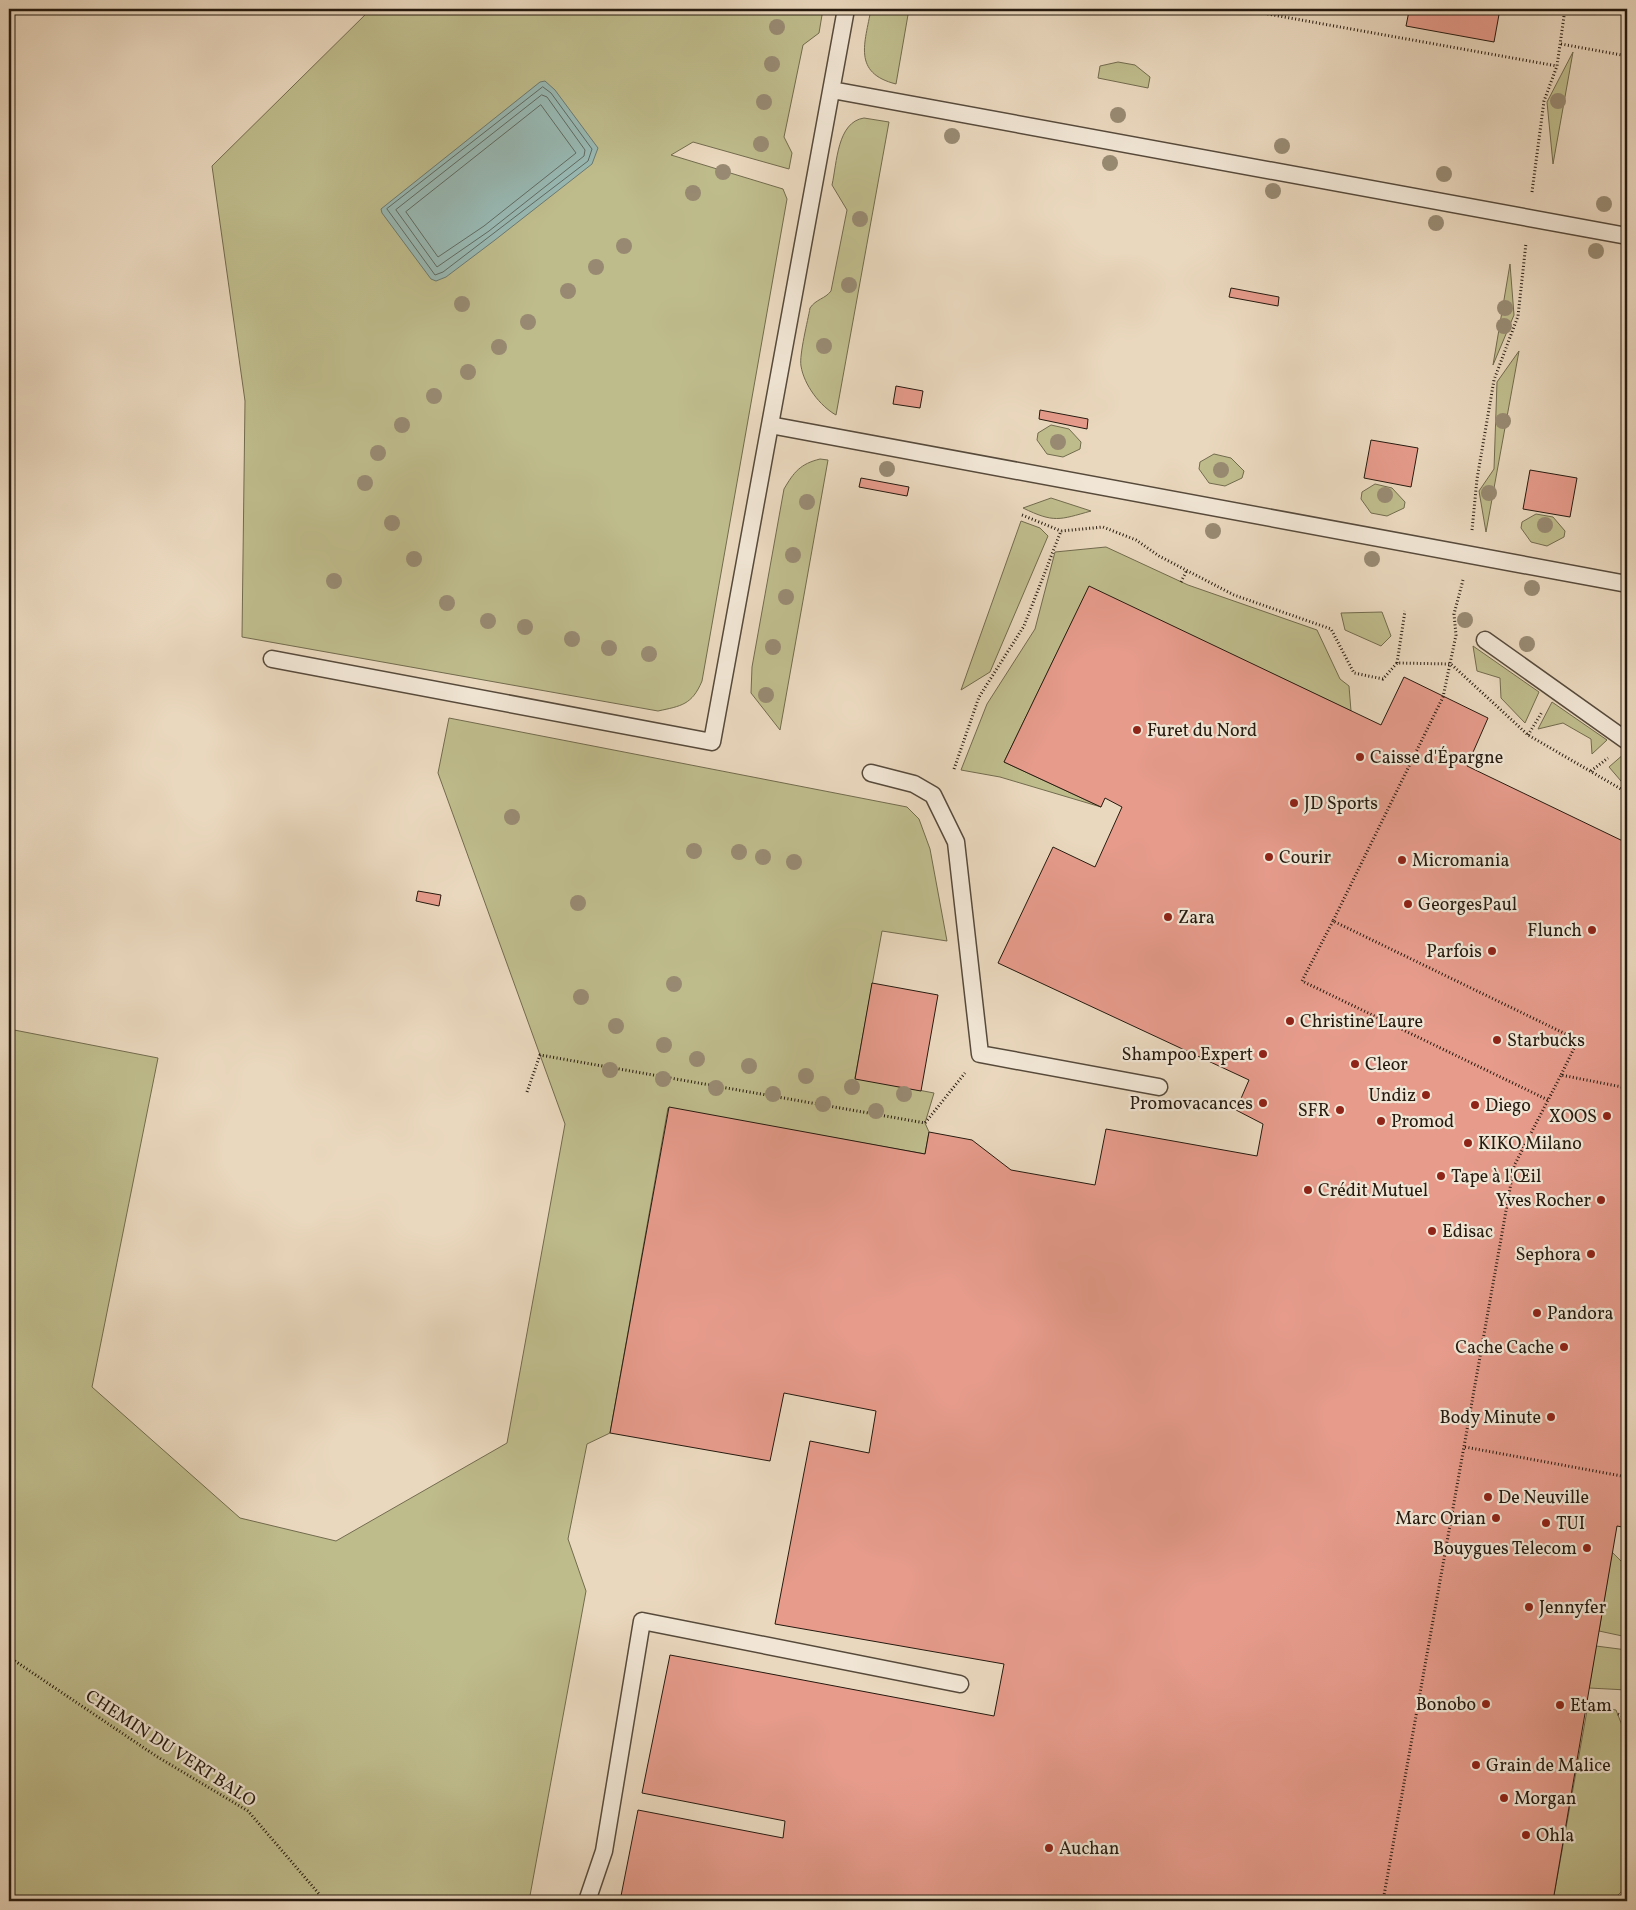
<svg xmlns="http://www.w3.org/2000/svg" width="1636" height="1910" font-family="Vollkorn,serif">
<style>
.green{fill:#bfbc8c;stroke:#726b4e}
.water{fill:#98b9b4;stroke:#6a7972}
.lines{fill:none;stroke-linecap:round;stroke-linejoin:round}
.shore{stroke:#5f6a62;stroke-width:1}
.building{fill:#e69b8b;stroke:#261a0f}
.lane-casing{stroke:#574a3b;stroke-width:19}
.path{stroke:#261a0f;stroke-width:3;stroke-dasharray:1 2.5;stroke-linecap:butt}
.lane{stroke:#f1e6d5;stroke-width:16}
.tree{fill:#988a72}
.poi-dot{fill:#8f2418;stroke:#f1e6d5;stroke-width:2}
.labels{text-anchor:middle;stroke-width:4.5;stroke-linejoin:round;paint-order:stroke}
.poi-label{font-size:18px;fill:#261a0f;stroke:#f1e6d5;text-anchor:start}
.street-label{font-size:18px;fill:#261a0f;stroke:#f1e6d5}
</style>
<rect width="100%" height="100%" fill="#ead8be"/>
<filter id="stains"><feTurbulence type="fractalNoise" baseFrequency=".004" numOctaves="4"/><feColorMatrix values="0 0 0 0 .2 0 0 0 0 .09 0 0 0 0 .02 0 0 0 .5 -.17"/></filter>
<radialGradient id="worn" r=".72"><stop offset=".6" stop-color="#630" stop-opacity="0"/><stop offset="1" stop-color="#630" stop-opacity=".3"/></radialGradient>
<path class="green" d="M 371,9 L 823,9 L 819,33 L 803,45 L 784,137 L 792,153 L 789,169 L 693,142 L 671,155 L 783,189 L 787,199 L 702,681 C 692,705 681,706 658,711 L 242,637 L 245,401 L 212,166 Z
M 871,9 L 909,9 L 896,84 C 852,73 865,43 871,9 Z
M 1573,52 L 1553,164 L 1547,102 Z
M 1118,62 L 1135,65 L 1150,77 L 1148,88 L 1098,78 L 1100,66 Z
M 864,118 L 889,122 L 836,415 C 820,406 804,385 801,366 C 799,355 808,320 810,308 C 816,299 825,299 831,291 L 847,210 L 832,185 C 837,163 837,122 864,118 Z
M 1510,264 L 1514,315 L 1493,365 Z
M 1519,351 L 1486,532 L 1479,491 L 1494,469 L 1497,382 Z
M 1051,425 L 1069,429 L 1081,442 L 1080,449 L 1063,457 L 1047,454 L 1037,440 L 1038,433 Z
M 1214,454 L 1231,458 L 1244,471 L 1242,478 L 1225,486 L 1209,483 L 1199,469 L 1200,462 Z
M 820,459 L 828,460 L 780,730 L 751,693 L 752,667 L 784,489 C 794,472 800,464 820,459 Z
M 1375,484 L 1392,488 L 1405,502 L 1404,508 L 1387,516 L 1371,513 L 1361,499 L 1362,492 Z
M 1051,498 L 1091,511 C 1059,520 1054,523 1023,508 Z
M 1536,514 L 1553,517 L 1565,531 L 1564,537 L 1547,546 L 1531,542 L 1521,528 L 1522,522 Z
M 1021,521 L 1040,528 L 1048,536 L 990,672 L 961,690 Z
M 1106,547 L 1188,585 L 1317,630 L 1340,679 L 1349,686 L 1351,711 L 1089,587 L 1004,762 L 1101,807 L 1000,777 L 961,770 L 987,704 L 1035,629 L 1055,552 Z
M 1382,612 L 1391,636 L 1381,646 L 1345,630 L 1341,613 Z
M 1473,646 L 1539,692 L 1525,723 L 1501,698 L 1500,678 L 1477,671 Z
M 1552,702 L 1607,740 L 1592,754 L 1591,739 L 1563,723 L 1538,729 Z
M 449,718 L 907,807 L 919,819 L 930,849 L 947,941 L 882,931 L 855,1078 L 934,1093 L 925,1123 L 929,1132 L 925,1154 L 668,1108 L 610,1433 L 587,1444 L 568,1539 L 586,1591 L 529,1901 L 9,1901 L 9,1029 L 158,1058 L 92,1387 L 240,1518 L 336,1541 L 507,1443 L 565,1124 L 438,773 Z
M 1625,753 L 1627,755 L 1627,788 L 1609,767 Z
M 1612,1552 L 1627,1567 L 1627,1618 L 1625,1622 L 1627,1637 L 1599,1631 Z
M 1596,1646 L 1627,1650 L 1627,1690 L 1589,1688 Z
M 1588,1705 L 1616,1710 L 1627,1738 L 1627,1875 L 1625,1888 L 1612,1901 L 1553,1901 Z"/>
<path class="water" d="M 545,81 L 555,90 L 598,148 L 592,164 L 495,240 L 446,277 L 436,281 L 431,279 L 382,213 L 381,209 L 540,82 Z"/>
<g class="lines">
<path class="shore" d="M 543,87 L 551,93 L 592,149 L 588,161 L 443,272 L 435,275 L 387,209 Z
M 542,95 L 547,97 L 585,150 L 584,156 L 489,231 L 437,267 L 396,210 Z
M 541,105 L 576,153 L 484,226 L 438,257 L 406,212 Z"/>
</g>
<path class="building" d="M 1399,9 L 1500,9 L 1494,42 L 1406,26 L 1409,11 Z
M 1231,288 L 1279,297 L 1278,306 L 1229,297 Z
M 896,386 L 923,391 L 920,408 L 893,404 Z
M 1040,410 L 1088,419 L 1087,429 L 1039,419 Z
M 1371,440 L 1418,448 L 1411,487 L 1364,478 Z
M 1530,470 L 1577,478 L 1570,517 L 1523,509 Z
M 861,478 L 909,487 L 907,496 L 859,487 Z
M 1089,586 L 1381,725 L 1404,677 L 1488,718 L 1467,766 L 1627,843 L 1627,1528 L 1617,1526 L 1553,1901 L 620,1901 L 638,1810 L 783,1838 L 785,1821 L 642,1793 L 670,1655 L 994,1716 L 1004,1664 L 775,1624 L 810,1441 L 869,1453 L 876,1411 L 784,1393 L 770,1461 L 610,1433 L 669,1107 L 925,1154 L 929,1132 L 972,1140 L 1011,1170 L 1095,1185 L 1106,1129 L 1257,1156 L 1263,1124 L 1236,1110 L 1249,1080 L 998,963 L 1053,847 L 1095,867 L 1122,807 L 1105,798 L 1101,807 L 1004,762 Z
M 418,891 L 441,895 L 439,906 L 416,901 Z
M 872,983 L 938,995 L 921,1091 L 855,1079 Z"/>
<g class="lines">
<g class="lane-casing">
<path id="lane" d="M 832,90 L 1627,236
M 770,425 L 1627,584
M 1485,640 L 1627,741
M 272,659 L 712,742 L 846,9
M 871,773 L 914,784 L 933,795 L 956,842 L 980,1054 L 1159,1087
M 587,1901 L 604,1851 L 642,1621 L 960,1684"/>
</g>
<path class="path" d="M 1240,9 L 1557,66
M 1561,44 L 1627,56
M 1532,192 L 1544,101 L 1557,66 L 1565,9
M 1022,515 L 1061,531
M 1472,530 L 1477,479 L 1494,380 L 1518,316 L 1526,243
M 1463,580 L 1454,614 L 1456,635 L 1443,697 L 1333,921 L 1578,1040 L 1561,1075
M 1181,582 L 1187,570
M 1397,663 L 1405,611
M 1528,735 L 1542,712
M 954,769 L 979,697 L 1024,626 L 1061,531 L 1103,527 L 1136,540 L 1159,556 L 1234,595 L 1331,629 L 1354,673 L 1383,679 L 1397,663 L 1451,664 L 1528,735 L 1621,789 L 1627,798
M 1591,771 L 1608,758
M 1333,921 L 1302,981 L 1548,1100
M 527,1092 L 540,1055 L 925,1123 L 965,1073
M 1465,1447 L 1627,1477
M 9,1657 L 156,1756 L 248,1811 L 320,1895 L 321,1901
M 1618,1714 L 1627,1718
M 1383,1901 L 1514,1166 L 1561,1075 L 1627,1088
M 1624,1901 L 1627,1898"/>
<use href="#lane" class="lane"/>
</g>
<g class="tree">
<circle cx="777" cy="27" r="8"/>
<circle cx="772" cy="64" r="8"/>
<circle cx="1558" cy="101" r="8"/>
<circle cx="764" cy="102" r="8"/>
<circle cx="1118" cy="115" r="8"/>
<circle cx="952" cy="136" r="8"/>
<circle cx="761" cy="144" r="8"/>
<circle cx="1282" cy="146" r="8"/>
<circle cx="1110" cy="163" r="8"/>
<circle cx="723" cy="172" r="8"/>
<circle cx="1444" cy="174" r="8"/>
<circle cx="1273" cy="191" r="8"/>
<circle cx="693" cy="193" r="8"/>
<circle cx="1604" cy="204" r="8"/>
<circle cx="860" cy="219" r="8"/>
<circle cx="1436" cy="223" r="8"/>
<circle cx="624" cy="246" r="8"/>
<circle cx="1596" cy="251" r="8"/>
<circle cx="596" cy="267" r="8"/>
<circle cx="849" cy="285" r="8"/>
<circle cx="568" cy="291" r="8"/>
<circle cx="462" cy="304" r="8"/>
<circle cx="1505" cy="308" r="8"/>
<circle cx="528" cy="322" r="8"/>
<circle cx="1504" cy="326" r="8"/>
<circle cx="824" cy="346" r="8"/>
<circle cx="499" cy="347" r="8"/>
<circle cx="468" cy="372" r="8"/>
<circle cx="434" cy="396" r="8"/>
<circle cx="1503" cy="421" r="8"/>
<circle cx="402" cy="425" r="8"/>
<circle cx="1058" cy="442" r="8"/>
<circle cx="378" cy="453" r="8"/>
<circle cx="887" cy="469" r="8"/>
<circle cx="1221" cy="470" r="8"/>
<circle cx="365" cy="483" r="8"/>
<circle cx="1489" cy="493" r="8"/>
<circle cx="1385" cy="495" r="8"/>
<circle cx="807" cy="502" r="8"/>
<circle cx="392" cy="523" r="8"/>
<circle cx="1545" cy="525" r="8"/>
<circle cx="1213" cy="531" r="8"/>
<circle cx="793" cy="555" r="8"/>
<circle cx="414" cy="559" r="8"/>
<circle cx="1372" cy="559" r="8"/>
<circle cx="334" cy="581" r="8"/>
<circle cx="1532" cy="588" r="8"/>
<circle cx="786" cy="597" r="8"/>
<circle cx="447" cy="603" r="8"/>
<circle cx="1465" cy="620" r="8"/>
<circle cx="488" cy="621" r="8"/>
<circle cx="525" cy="627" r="8"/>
<circle cx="572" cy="639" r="8"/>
<circle cx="1527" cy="644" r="8"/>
<circle cx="773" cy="647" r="8"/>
<circle cx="609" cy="648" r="8"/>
<circle cx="649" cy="654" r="8"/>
<circle cx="766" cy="695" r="8"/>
<circle cx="512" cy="817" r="8"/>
<circle cx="694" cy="851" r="8"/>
<circle cx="739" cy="852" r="8"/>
<circle cx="763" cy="857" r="8"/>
<circle cx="794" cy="862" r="8"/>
<circle cx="578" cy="903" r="8"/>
<circle cx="674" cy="984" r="8"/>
<circle cx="581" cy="997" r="8"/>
<circle cx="616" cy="1026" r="8"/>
<circle cx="664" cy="1045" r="8"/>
<circle cx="697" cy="1059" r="8"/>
<circle cx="749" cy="1066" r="8"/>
<circle cx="610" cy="1070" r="8"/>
<circle cx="806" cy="1076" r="8"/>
<circle cx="663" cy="1079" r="8"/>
<circle cx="852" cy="1087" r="8"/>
<circle cx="716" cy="1088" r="8"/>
<circle cx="773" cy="1094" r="8"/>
<circle cx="904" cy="1094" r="8"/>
<circle cx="823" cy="1104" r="8"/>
<circle cx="876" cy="1111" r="8"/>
</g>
<g class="poi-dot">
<circle cx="1137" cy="730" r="5"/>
<circle cx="1360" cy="757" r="5"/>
<circle cx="1294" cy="803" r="5"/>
<circle cx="1269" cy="857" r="5"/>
<circle cx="1402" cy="860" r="5"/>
<circle cx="1408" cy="904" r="5"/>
<circle cx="1168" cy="917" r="5"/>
<circle cx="1592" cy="930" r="5"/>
<circle cx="1492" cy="951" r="5"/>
<circle cx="1290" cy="1021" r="5"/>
<circle cx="1497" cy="1040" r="5"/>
<circle cx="1263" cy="1054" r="5"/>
<circle cx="1355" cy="1064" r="5"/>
<circle cx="1426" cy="1095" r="5"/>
<circle cx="1263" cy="1103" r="5"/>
<circle cx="1475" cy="1105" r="5"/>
<circle cx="1340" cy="1110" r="5"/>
<circle cx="1607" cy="1116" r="5"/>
<circle cx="1381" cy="1121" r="5"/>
<circle cx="1468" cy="1143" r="5"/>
<circle cx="1441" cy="1176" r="5"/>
<circle cx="1308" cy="1190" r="5"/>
<circle cx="1601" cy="1200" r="5"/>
<circle cx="1432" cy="1231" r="5"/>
<circle cx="1591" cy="1254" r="5"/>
<circle cx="1537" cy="1313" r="5"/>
<circle cx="1564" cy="1347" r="5"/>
<circle cx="1551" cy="1417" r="5"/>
<circle cx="1488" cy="1497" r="5"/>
<circle cx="1496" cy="1518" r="5"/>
<circle cx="1546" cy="1523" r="5"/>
<circle cx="1587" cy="1548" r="5"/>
<circle cx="1529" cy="1607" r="5"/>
<circle cx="1486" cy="1704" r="5"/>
<circle cx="1560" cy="1705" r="5"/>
<circle cx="1476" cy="1765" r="5"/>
<circle cx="1504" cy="1798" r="5"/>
<circle cx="1526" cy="1835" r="5"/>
<circle cx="1049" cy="1848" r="5"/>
</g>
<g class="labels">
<g class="poi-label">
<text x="1147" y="736">Furet du Nord</text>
<text x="1370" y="763">Caisse d'Épargne</text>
<text x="1304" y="809">JD Sports</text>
<text x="1279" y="863">Courir</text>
<text x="1412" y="866">Micromania</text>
<text x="1418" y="910">GeorgesPaul</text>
<text x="1178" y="923">Zara</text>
<text x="1582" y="936" text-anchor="end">Flunch</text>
<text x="1482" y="957" text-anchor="end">Parfois</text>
<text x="1300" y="1027">Christine Laure</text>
<text x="1507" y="1046">Starbucks</text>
<text x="1253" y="1060" text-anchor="end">Shampoo Expert</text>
<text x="1365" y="1070">Cleor</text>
<text x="1416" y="1101" text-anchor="end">Undiz</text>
<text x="1253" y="1109" text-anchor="end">Promovacances</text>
<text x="1485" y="1111">Diego</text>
<text x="1330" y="1116" text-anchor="end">SFR</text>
<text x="1597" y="1122" text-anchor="end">XOOS</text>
<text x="1391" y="1127">Promod</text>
<text x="1478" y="1149">KIKO Milano</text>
<text x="1451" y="1182">Tape à l'Œil</text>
<text x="1318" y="1196">Crédit Mutuel</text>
<text x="1591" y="1206" text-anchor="end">Yves Rocher</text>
<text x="1442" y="1237">Edisac</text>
<text x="1581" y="1260" text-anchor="end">Sephora</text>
<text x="1547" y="1319">Pandora</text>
<text x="1554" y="1353" text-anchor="end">Cache Cache</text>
<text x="1541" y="1423" text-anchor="end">Body Minute</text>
<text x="1498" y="1503">De Neuville</text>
<text x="1486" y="1524" text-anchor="end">Marc Orian</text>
<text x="1556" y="1529">TUI</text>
<text x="1577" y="1554" text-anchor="end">Bouygues Telecom</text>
<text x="1539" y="1613">Jennyfer</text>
<text x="1476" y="1710" text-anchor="end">Bonobo</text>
<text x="1570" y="1711">Etam</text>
<text x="1486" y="1771">Grain de Malice</text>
<text x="1514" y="1804">Morgan</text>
<text x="1536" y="1841">Ohla</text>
<text x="1059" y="1854">Auchan</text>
</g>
<g class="street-label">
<text transform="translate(171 1748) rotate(33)" y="6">CHEMIN DU VERT BALO</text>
</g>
</g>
<rect width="1636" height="1910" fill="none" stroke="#ead8be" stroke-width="30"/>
<rect x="10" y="10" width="1616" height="1890" fill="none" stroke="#261a0f" stroke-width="2.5"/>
<rect x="15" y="15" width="1606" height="1880" fill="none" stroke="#261a0f"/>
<rect width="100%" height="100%" filter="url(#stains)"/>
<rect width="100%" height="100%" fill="url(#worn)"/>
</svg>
